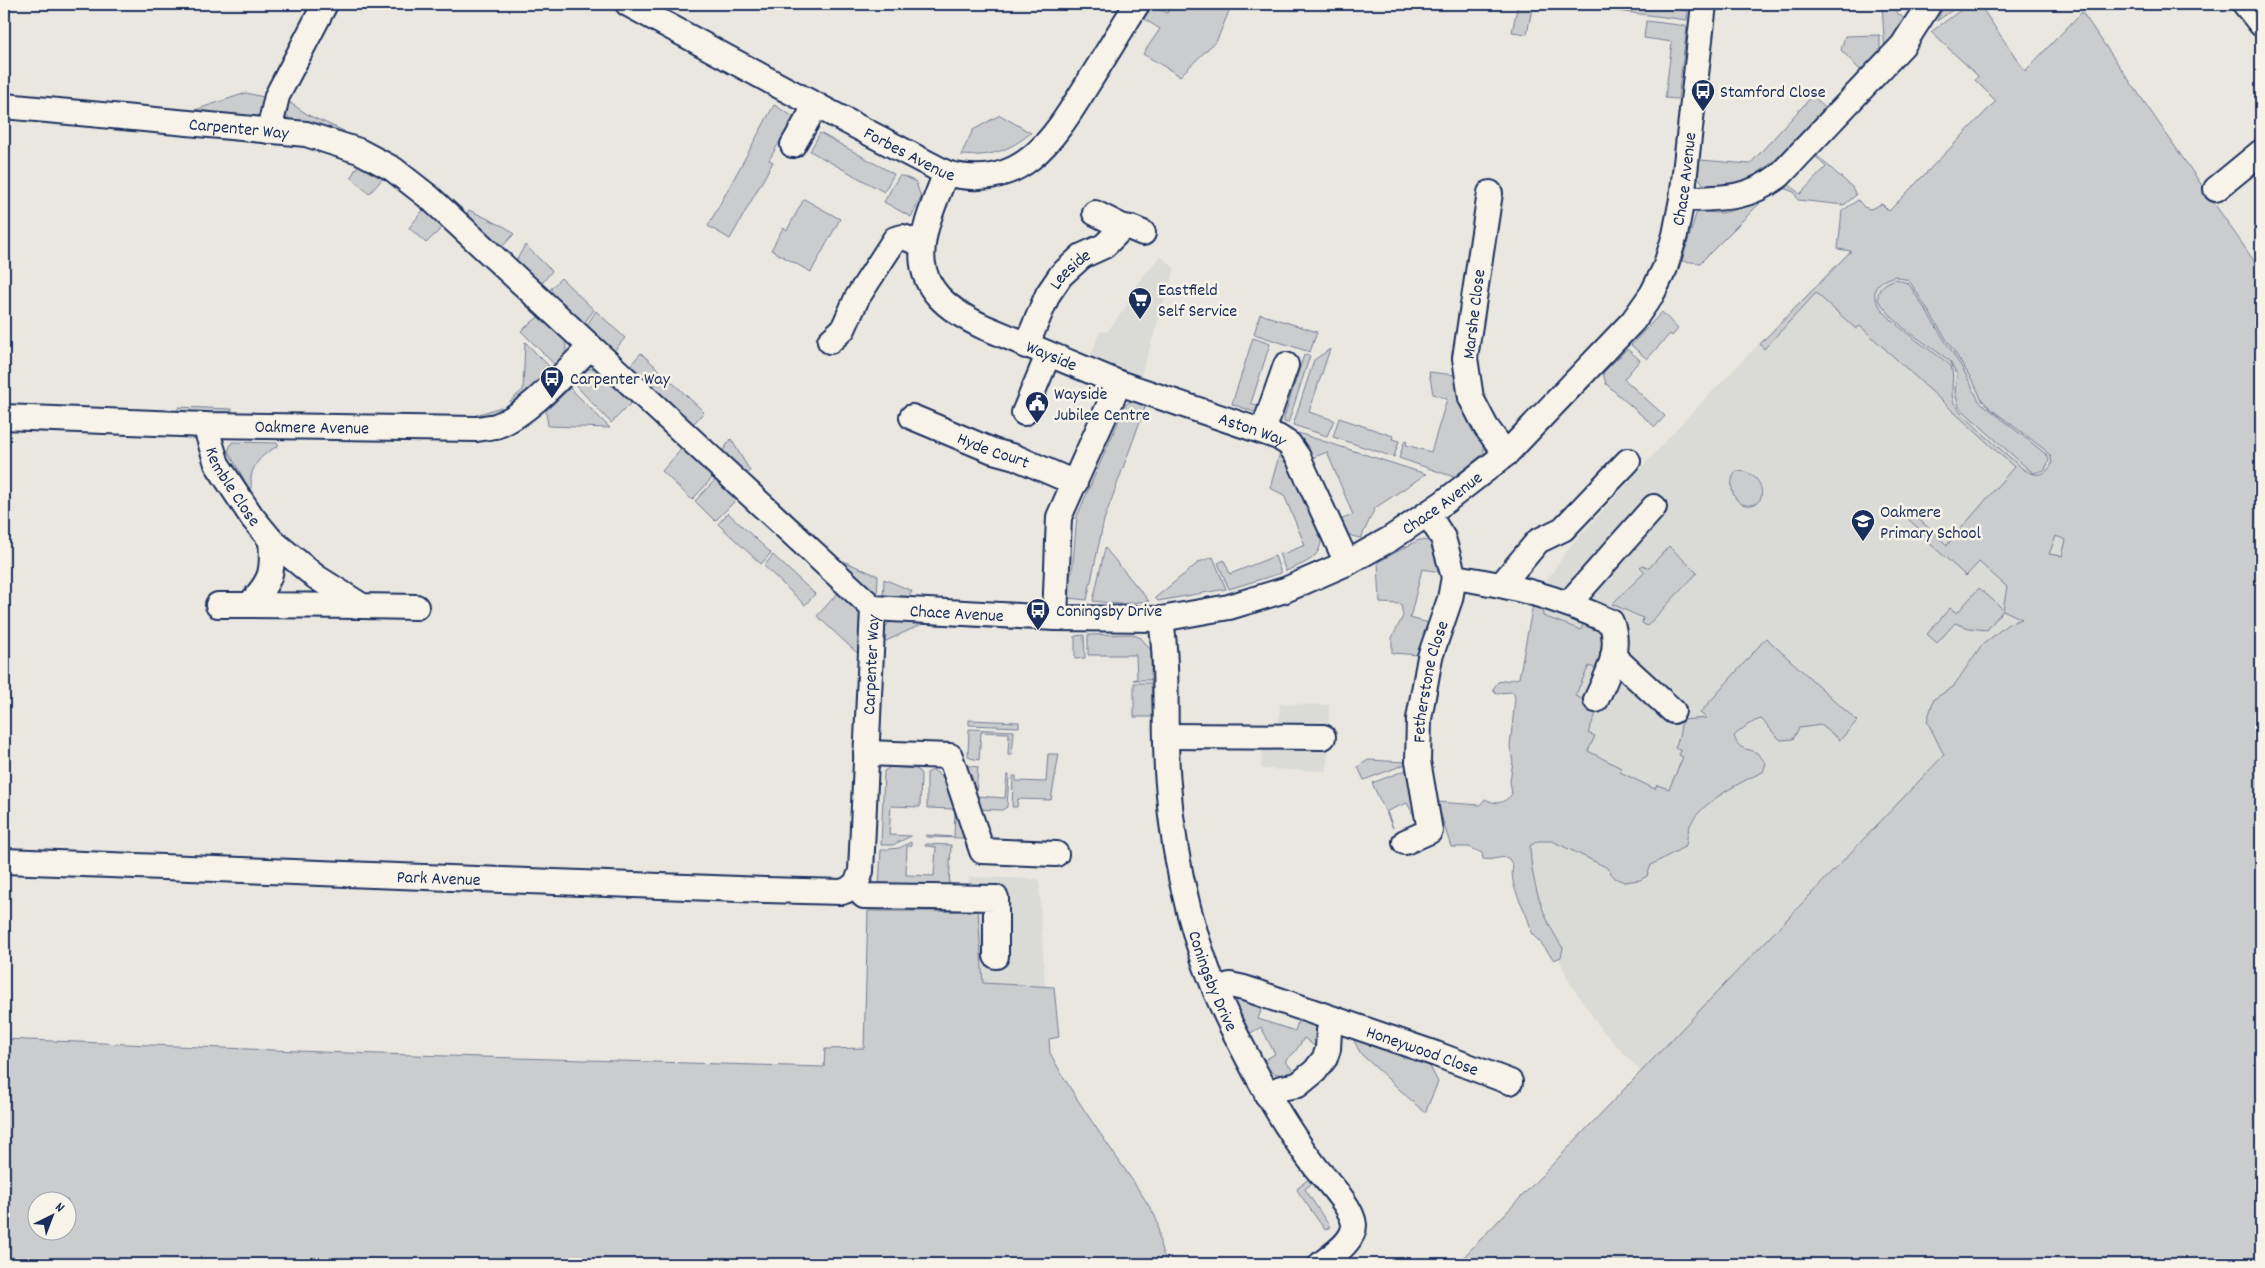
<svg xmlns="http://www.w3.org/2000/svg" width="2265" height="1268" font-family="Dekko,sans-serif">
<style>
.built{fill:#dadad6}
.green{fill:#cbcccd;stroke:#737e96;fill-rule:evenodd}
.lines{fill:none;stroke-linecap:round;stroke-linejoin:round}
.minor-casing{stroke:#1b2f5e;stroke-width:28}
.minor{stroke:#f7f3e8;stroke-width:24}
.labels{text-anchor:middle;stroke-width:5;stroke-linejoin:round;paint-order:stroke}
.poi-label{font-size:18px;fill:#1b2f5e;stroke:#f7f3e8;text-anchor:start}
.street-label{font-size:18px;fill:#1b2f5e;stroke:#f7f3e8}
</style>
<rect width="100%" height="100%" fill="#eae7e0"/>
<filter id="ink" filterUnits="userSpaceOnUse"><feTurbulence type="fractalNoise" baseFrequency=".02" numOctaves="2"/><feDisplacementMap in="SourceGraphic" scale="10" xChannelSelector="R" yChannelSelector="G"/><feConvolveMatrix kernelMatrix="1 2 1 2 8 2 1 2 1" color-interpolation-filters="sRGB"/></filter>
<g filter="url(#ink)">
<path class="built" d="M 2082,12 L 2261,271 L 1944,755 L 1641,1072 L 1601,1029 L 1570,983 L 1534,902 L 1511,807 L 1510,781 L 1514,710 L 1540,590 L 1569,548 L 1680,425 Z
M 1160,256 L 1175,268 L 1141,375 L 1091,356 L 1099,332 L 1108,331 L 1127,305 L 1131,291 Z
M 1280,704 L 1329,705 L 1327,771 L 1261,769 L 1264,730 L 1274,729 L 1279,722 Z
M 969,877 L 1039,879 L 1045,987 L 983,983 L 978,911 L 895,911 L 888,905 L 968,888 Z"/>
<path class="green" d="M 1173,4 L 1232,4 L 1217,40 L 1180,76 L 1143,54 L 1160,29 L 1144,19 L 1153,5 L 1167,13 Z
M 1518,4 L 1533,4 L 1527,34 L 1512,32 Z
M 1563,4 L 1672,4 L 1672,8 L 1688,11 L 1687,20 Z
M 1882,4 L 1897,4 L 1900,7 L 1896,12 L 1910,23 L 1885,55 Z
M 1944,4 L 1961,4 L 1937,21 Z
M 1969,4 L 1979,4 L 2025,71 L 2082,12 L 2261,271 L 2261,1264 L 1457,1264 L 1944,755 L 1927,721 L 1934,699 L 1953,687 L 1981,646 L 2008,624 L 2022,619 L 2003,610 L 1987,630 L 1969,628 L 1955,623 L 1937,643 L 1927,634 L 1950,608 L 1957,613 L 1979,588 L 2003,609 L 2007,587 L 1979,562 L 1966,576 L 1926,540 L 1928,537 L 1907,518 L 1912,513 L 1947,545 L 2014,467 L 1860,326 L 1856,329 L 1816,293 L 1764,349 L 1760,344 L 1851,251 L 1838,249 L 1842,211 L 1858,200 L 1864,207 L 1870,209 L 1882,204 L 1889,211 L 1996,101 L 1975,80 L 1978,76 L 1931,32 ZM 1895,276 L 1908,280 L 1912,285 L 1974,383 L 1982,400 L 1991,409 L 2044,449 L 2051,457 L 2052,464 C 2044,478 2035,476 2023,469 C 2010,457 1957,413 1953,401 C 1950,389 1955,378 1951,366 C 1938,352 1831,293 1895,276 ZM 2056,536 L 2066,540 L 2062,556 L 2049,554 Z
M 1646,21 L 1687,26 L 1678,99 L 1665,98 L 1672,42 L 1644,38 Z
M 1880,35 L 1880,54 L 1862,72 L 1841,50 L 1845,36 Z
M 246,93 L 268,98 L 261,113 L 255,119 L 194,117 L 195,110 Z
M 1813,95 L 1826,109 C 1796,139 1753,196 1704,185 L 1698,177 L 1700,160 L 1750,164 Z
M 285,102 L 289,102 L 310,116 L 344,131 L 342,136 C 322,131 281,131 285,102 Z
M 774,105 L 794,117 L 769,160 L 773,162 L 730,239 L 708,226 Z
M 1000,115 L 1031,133 C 1008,151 991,157 961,155 L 973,130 Z
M 820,133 L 894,174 L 884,192 L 810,151 Z
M 1816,155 L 1852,187 L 1856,195 L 1844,205 L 1798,200 L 1794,192 L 1783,188 L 1788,184 L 1800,194 L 1826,167 L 1815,156 Z
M 361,160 L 387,174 L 369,194 L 351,177 Z
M 899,176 L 903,176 L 916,182 L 921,198 L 911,217 L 884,202 Z
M 804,199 L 840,219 L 811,272 L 771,250 L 783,228 L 787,230 Z
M 1760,203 L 1700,263 L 1682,261 L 1696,214 L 1699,212 L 1722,213 Z
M 427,205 L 447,223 L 426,243 L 409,228 Z
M 469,210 L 507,228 L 514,234 L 501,248 L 466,216 Z
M 525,245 L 552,271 L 543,282 L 537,283 L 515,263 Z
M 561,278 L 594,310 L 582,326 L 549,294 L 552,287 Z
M 1896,279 L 1907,283 L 1911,287 L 1964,371 L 1979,401 L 2047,455 L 2049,460 L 2045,470 L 2034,473 L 2028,469 L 1959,407 L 1955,392 L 1957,374 L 1950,361 L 1905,329 L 1892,317 L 1878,300 C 1877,287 1885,283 1896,279 Z
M 596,311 L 625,338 L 614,351 L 610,351 L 585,328 Z
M 1662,312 L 1678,329 L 1672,336 L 1670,334 L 1647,359 L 1631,345 Z
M 543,313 C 561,333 576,342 558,368 L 521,331 Z
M 1260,314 L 1317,332 L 1310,352 L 1254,334 Z
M 1253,338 L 1270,344 L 1251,403 L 1267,409 L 1263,415 L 1232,404 Z
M 525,342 L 554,371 L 514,405 L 510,401 L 523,390 Z
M 1330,349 L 1309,412 L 1334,420 L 1327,436 L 1293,425 L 1314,360 Z
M 1627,349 L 1640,360 L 1624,379 L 1665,416 L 1655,427 L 1606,384 L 1603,373 Z
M 641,353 L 704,412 L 694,423 L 687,424 L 628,368 Z
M 1304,355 L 1310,356 L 1288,423 L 1284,422 L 1284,417 Z
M 594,368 L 604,371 L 635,399 L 611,423 L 570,379 L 577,372 Z
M 1429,372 L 1455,375 C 1458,391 1461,407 1469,421 C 1475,433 1484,439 1484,453 L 1454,477 L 1399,458 L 1405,440 L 1407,441 L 1406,445 L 1431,452 L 1447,399 L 1433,394 Z
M 570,388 L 610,428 L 548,426 L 546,411 Z
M 1133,401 L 1146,405 L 1104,520 L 1087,600 L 1068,598 L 1065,578 L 1072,573 L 1077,516 L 1119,420 L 1115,410 L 1117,405 L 1123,407 L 1129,402 Z
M 179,407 L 232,409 L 232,414 L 175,413 Z
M 501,407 L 502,411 L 486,419 L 443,419 L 442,416 L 473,416 Z
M 1339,418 L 1393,436 L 1392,439 L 1399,441 L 1394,457 L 1333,437 Z
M 1298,433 L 1426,474 L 1375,508 L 1361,538 C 1349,537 1342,531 1337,521 L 1353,515 L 1327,452 L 1312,458 L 1303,440 L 1297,435 Z
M 731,439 L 750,471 L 746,475 L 720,455 Z
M 232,442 L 278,443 L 278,446 C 265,453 253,462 251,478 C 251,483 252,485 250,490 L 228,451 Z
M 685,445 L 714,472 L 713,477 L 692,500 L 662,471 Z
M 1281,449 L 1285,452 L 1321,535 C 1323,559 1304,563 1286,571 L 1279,554 L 1282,553 L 1283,554 L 1305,545 L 1284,495 L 1270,488 Z
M 1736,471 C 1745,471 1751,473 1757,480 C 1763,487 1765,503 1751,505 C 1734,508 1726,484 1736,471 Z
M 720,477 L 740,496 L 715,521 L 695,501 L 715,480 Z
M 757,482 L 817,537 L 813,541 L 755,487 Z
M 728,513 L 771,553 L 761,564 L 718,524 Z
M 1419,540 L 1433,541 L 1438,556 L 1440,572 L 1422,569 L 1410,618 L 1429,623 L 1420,655 L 1392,653 L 1392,638 L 1403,616 L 1401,604 L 1380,603 L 1378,562 Z
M 1669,546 L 1697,573 L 1647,626 L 1642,623 L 1643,618 L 1612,604 L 1645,572 L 1640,567 L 1643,565 L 1649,568 Z
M 1105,548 L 1149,601 L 1120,604 L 1093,601 Z
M 773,555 L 815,594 L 805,605 L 764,566 Z
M 1275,556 L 1281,573 L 1229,589 L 1218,563 L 1224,560 L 1230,574 Z
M 1213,557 L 1226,589 L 1158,601 L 1155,598 L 1199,562 Z
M 841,560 L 878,576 L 877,596 L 839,565 Z
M 884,579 L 912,591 L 907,601 L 883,600 Z
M 842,591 L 862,613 L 861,653 L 856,652 L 817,616 L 836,595 Z
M 1534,599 L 1542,603 L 1543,616 L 1581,630 L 1585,619 L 1606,633 L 1599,670 L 1589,666 L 1575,696 L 1599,706 L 1588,733 L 1595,736 L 1588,751 L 1621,768 L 1620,772 L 1655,789 L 1657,785 L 1669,789 L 1683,757 L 1679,755 L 1681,751 L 1675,748 L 1679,737 L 1682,720 L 1707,718 L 1700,713 L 1766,638 L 1857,721 L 1840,740 L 1821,725 L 1799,728 L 1793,739 L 1781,740 C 1772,734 1769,725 1761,719 C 1750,722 1742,729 1734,736 C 1739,752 1747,747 1757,753 C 1760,756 1763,760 1766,763 L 1763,772 C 1742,781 1706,800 1693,820 C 1688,827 1687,837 1686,846 L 1651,865 L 1647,876 L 1640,880 L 1624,882 L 1615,878 L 1606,867 L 1552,841 L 1538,841 L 1530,846 C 1531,882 1543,919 1563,948 L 1561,957 L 1554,960 L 1540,942 L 1531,933 C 1529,909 1508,891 1513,865 L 1508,858 C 1499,856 1493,861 1483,859 L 1482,853 L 1469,847 L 1451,847 L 1437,802 L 1480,805 L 1485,799 C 1497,805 1503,804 1512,794 L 1510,781 L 1513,762 L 1510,747 L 1515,698 L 1513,692 L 1496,693 L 1493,689 L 1498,682 L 1519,678 Z
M 898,618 L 1025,627 L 1026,630 L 922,624 L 880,644 L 882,630 L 889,623 Z
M 1132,634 L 1141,638 L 1151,650 L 1151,680 L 1133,680 L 1137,679 L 1136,655 L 1088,655 L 1088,635 Z
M 1084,635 L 1085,658 L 1075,659 L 1075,636 Z
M 1134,683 L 1151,683 L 1153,717 L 1134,717 Z
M 969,720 L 1019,722 L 1019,727 L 969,725 Z
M 969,729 L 1014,731 L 1012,755 L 1008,755 L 1009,733 L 981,732 L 979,760 L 970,758 L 968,756 Z
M 1048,754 L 1059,754 L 1051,800 L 1018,799 L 1017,807 L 1012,807 L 1013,776 L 1016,776 L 1016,781 L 1046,782 Z
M 1368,760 L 1406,762 L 1406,764 L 1364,780 L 1358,767 Z
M 963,765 L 978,767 L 976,796 L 1005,798 L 1007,775 L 1009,775 L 1007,807 L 1002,810 L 974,809 Z
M 890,767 L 917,769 L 921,774 L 920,807 L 891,806 L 889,835 L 911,836 L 893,845 L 881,845 L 884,771 Z
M 933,770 L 946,779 L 964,835 L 963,838 L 926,837 L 926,835 L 954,837 L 955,809 L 927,808 L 927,773 Z
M 1406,770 L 1416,819 L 1407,803 L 1387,811 L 1393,828 L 1372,783 Z
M 911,842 L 911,846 L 907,846 L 906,875 L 934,876 L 936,847 L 925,846 L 926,844 L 951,845 L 949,887 L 879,886 L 881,850 L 899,848 Z
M 868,911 L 978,911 L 983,983 L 1054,987 L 1059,1037 L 1049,1039 L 1050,1053 C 1080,1110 1121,1160 1154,1214 C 1163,1230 1154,1247 1170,1264 L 4,1264 L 4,1039 L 346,1053 L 824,1067 L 825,1049 L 864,1048 ZM 38,1200 L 68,1200 L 68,1230 L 38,1230 Z
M 1235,996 L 1264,1001 L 1258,1019 L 1295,1031 L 1300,1014 C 1315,1025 1318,1030 1317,1048 L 1304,1038 L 1295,1052 L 1285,1061 L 1296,1073 C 1280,1077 1272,1074 1259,1063 L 1275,1054 L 1261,1027 L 1245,1036 L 1232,999 Z
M 1353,1039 L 1378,1043 L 1428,1063 L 1438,1082 L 1425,1113 L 1361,1054 Z
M 1315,1175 L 1319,1178 L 1305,1189 L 1330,1227 L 1325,1230 L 1297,1190 L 1299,1186 Z"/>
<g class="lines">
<g class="minor-casing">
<g id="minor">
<path id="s1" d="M 628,4 L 785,89 L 946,173 C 1021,193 1053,140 1087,85 C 1104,58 1120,31 1137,4"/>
<path d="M 2245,4 L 2261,24"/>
<path id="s2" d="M 4,106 L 306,134 L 359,151 L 393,169 L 430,198 L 873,608 L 1055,618 L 1161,619 L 1229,607 L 1285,590 L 1347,563 L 1390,539 L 1443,503 L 1506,454 L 1633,321 L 1652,294 L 1665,268 L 1675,235 L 1682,199 L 1704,4"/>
<path d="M 269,131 L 277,96 L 325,4"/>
<path d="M 793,145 L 816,105"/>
<path id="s3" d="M 946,173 C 917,244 900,288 984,327 L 1119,383 L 1278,437 L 1289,444 L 1298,457 L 1347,563"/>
<path d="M 2216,189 L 2261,152"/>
<path d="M 1490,193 L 1465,358 L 1471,398 L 1486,427 L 1506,454"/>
<path d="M 1682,199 C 1722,198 1748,200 1780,175 L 1903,45 L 1929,4"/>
<path d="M 1095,213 L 1123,227"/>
<path d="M 830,341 L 843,329 L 857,298 L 895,239 L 903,237 L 922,244"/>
<path id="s4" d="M 1026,346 L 1048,294 L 1061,275 L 1082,256 L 1104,246 L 1123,227 L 1131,228 L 1143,233"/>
<path d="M 1024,413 L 1048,355"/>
<path id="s5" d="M 4,417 L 205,425 L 477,429 C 483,428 490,427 496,426 C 527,416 567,370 590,347"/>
<path id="s6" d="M 912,417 L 993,451 L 1015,457 L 1075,483"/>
<path id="s7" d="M 205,425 L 217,464 L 252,517 L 271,540 L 316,577 L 362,606 L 416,607"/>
<path d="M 1263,431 L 1286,365"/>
<path d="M 271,540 C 274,573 271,581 249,605 L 362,606"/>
<path d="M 1454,577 C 1515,586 1556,597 1611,622 C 1622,649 1607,676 1596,700"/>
<path d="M 1502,584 L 1538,541 L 1563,529 L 1628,461"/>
<path d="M 1569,603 L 1654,507"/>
<path d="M 218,605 L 249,605"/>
<path d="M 1055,618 L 1059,517 L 1119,383"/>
<path id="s8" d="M 1161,619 C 1169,674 1163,729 1168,784 C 1174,867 1195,953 1232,1027 C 1257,1077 1283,1125 1317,1169 C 1328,1182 1353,1208 1354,1225 C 1354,1242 1332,1255 1321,1264"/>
<path d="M 1613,656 L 1673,711"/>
<path d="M 1166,736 L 1323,737"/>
<path d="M 866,753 L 950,756 L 982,851 L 1056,854"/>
<path id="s9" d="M 1405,842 L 1430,831 L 1418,761 L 1419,719 L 1430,657 L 1450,599 L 1454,577 L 1443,538 L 1428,514"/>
<path id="s10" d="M 4,861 L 765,890 L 842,892 C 854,888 858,882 861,871 L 873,608"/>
<path d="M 854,886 L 864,896 L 996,898 L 996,956"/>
<path id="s11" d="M 1216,989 L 1230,985 L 1244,988 L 1436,1054 L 1510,1082"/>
<path d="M 1267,1095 L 1281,1088 L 1298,1085 L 1315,1071 L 1325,1058 L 1328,1049 L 1329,1031 L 1332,1020"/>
</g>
</g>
<use href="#minor" class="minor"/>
</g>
</g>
<defs>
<g id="bus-pin" transform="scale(1.25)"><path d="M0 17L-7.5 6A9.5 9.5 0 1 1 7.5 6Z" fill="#1b2f5e" stroke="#f7f3e8"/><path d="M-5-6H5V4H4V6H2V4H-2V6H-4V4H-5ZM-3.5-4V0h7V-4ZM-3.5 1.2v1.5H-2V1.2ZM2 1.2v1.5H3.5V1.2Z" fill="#fff"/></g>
<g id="supermarket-pin" transform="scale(1.25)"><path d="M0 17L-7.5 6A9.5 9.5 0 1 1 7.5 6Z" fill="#1b2f5e" stroke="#f7f3e8"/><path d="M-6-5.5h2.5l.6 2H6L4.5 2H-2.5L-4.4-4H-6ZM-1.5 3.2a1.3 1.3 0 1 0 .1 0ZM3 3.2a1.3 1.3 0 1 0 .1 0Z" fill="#fff"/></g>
<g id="civic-pin" transform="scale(1.25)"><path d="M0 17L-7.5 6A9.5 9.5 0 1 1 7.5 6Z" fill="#1b2f5e" stroke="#f7f3e8"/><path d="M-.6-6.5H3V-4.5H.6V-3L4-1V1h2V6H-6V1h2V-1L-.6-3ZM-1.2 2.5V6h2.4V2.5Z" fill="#fff"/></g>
<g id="school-pin" transform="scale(1.25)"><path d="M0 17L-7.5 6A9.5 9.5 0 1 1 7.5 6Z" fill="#1b2f5e" stroke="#f7f3e8"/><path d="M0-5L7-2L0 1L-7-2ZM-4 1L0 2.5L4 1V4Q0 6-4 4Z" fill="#fff"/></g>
</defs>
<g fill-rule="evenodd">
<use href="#bus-pin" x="1703" y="91"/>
<use href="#supermarket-pin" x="1140" y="299"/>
<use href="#bus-pin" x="552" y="378"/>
<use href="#civic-pin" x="1037" y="403"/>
<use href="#school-pin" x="1863" y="521"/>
<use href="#bus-pin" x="1038" y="610"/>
</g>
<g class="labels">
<g class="poi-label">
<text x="1720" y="97">Stamford Close</text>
<text x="1158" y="295">Eastfield<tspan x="1158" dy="21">Self Service</tspan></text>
<text x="570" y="384">Carpenter Way</text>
<text x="1054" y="399">Wayside<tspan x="1054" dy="21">Jubilee Centre</tspan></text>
<text x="1880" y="517">Oakmere<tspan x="1880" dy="21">Primary School</tspan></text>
<text x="1056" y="616">Coningsby Drive</text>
</g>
<g class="street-label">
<text dy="6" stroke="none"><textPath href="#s2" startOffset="236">Carpenter Way</textPath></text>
<text dy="6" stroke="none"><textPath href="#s1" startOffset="319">Forbes Avenue</textPath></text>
<text dy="6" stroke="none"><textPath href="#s2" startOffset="2062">Chace Avenue</textPath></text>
<text dy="6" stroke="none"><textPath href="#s4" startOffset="90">Leeside</textPath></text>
<text transform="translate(1473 314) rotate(-83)" y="6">Marshe Close</text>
<text dy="6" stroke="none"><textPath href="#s3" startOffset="260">Wayside</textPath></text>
<text dy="6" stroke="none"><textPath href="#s5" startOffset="308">Oakmere Avenue</textPath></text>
<text dy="6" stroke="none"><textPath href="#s3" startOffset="474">Aston Way</textPath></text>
<text dy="6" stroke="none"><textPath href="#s6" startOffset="88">Hyde Court</textPath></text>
<text dy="6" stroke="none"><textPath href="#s7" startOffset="68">Kemble Close</textPath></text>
<text dy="6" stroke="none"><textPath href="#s2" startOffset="1644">Chace Avenue</textPath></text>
<text dy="6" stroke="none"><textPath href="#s2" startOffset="1132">Chace Avenue</textPath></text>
<text dy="6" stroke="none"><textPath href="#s10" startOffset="1075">Carpenter Way</textPath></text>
<text dy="6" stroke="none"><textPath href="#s9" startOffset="179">Fetherstone Close</textPath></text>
<text dy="6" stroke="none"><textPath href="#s10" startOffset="435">Park Avenue</textPath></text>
<text dy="6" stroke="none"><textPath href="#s8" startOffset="368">Coningsby Drive</textPath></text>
<text dy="6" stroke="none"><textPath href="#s11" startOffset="218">Honeywood Close</textPath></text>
</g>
</g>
<rect width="2265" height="1268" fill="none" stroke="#f7f3e8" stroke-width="20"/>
<rect x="10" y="10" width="2245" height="1248" fill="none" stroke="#1b2f5e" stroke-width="2" filter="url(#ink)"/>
<g transform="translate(52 1216) rotate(42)"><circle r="24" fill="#f7f3e8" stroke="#9fa5b1"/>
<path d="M0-4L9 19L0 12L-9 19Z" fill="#1b2f5e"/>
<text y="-8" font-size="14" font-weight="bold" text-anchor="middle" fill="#1b2f5e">N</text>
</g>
</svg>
